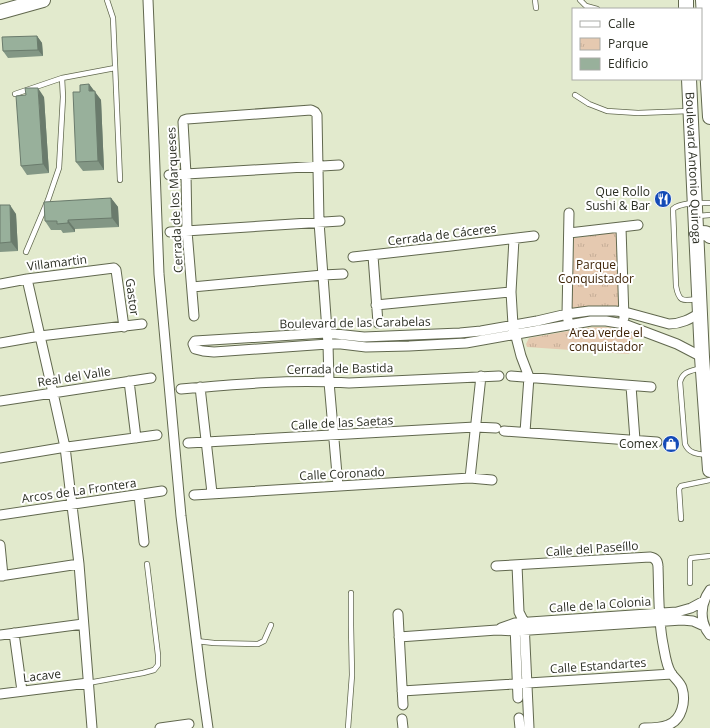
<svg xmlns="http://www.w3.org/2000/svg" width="710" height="728" font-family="'Open Sans',sans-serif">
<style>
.park{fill:url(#park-tufts)}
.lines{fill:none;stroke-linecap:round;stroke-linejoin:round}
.service-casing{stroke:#61684e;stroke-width:6}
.minor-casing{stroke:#61684e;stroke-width:11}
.primary-casing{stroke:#61684e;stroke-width:16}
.service{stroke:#fff;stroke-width:4.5}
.minor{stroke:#fff;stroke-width:9}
.primary{stroke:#fff;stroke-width:14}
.wall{fill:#839785}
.shaded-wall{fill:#6a7b6c}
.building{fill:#98b09b;stroke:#6a7b6c}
.labels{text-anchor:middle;stroke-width:4;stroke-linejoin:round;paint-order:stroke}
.street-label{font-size:12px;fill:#2b2e23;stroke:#fff}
.poi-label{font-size:12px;fill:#2b2e23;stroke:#fff;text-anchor:end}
.park-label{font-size:12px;fill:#3e2306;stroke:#fff}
</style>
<defs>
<pattern id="park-tufts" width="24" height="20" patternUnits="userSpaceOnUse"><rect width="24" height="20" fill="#e5c9b0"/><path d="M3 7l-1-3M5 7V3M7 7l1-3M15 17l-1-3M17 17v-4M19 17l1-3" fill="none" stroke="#c5ad97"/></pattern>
</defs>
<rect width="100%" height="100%" fill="#e2eacd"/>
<path class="park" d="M 617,232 L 620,307 L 571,308 L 574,238 Z
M 597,327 C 609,327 623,328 634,333 L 629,354 L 527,347 L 526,344 L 529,338 L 585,328 Z"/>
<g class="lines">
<g class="service-casing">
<path id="service" d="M 107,0 L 113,18 L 120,180
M 535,0 L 536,8
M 580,0 L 586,6 L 597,9
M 15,94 L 62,78
M 575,95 L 589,104 L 607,111 L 638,113 L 689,111
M 698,216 L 710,215
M 26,252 L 48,200 L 59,168 L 63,97 L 62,78 L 115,68
M 698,299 C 682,301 679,302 676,286 L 673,209 C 681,202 700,203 710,203
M 701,368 C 691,371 683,371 680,382 L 685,444 C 689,454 698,454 708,455
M 681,519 L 679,489 L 681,486 L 710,480
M 690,583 L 690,560 L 691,558 L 710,556
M 196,641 L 214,643 L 258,644 L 264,641 L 271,625
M 88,683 L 143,673 L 154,670 L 158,665 L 158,655 L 147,564
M 348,728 L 352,675 L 351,626 L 351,593"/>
</g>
<g class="minor-casing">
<path id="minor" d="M 148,0 L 154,143 L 159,274 L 181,516 L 201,678 L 208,728
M 169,175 L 339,165
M 621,228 L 624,318
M 170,232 L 340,221
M 569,233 L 638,225
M 514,239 L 511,292 L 513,325 L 521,356 L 529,377 L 525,432
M 373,256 L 378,323
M 353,257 L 451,246 L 534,236
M 27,279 L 53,393 L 65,447 L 79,564 L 92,728
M 0,284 L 27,279 L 114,268 L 116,270 L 124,327
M 192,287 L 323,275 L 343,274
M 376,305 L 511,292
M 700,313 C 690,319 681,324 669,324 L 625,312 L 615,311 L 589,311 L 567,314 L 537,321 L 481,331 L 460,333 L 364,337 L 326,333 L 195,341 L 193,344 L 195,349 L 203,351 L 214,352 L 328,344 L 341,344 L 366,347 L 409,346 L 466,343 L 591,321 L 606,321 L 624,324 L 677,344 L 702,357
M 194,316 L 187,231 L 186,174 L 183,122 L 184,120 L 187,119 L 311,110 L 315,112 L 317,115 L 319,222 L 328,344 L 329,382 L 338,486
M 568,320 L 567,314 L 569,213
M 0,343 L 40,336 L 142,324
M 511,376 L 651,387
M 129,381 L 136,438
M 631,386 L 635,440
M 200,387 L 212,493
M 181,389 C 237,384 294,379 349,383 L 499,376
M 0,401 L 151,378
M 504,431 L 657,442
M 188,443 L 475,427 L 496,428
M 0,458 L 60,448 L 157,435
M 470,478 L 481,376
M 139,495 L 144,542
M 194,495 L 470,478 L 492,480
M 0,515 L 162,491
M 0,545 L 3,576
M 517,565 L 519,612 L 524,622 L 529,728
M 496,566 L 650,557 C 656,558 658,562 658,567 C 659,592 658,619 663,644 C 665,654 666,665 671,673 C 675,679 680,682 682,688 C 686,701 682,720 668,725 C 661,728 652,728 644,728
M 0,576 L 79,564
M 710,590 C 700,604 699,622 710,635
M 398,614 L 403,705
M 515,626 L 518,698
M 501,628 L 515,623 L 677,612 L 691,608 L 704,601
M 14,633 L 22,691
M 0,635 L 83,624
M 399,637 L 497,630 L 515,631 L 682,620 L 693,621 L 704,626
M 402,691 L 672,674
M 0,694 L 88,683
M 519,718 L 520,728
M 402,719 L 403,728
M 160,728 L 189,724"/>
</g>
<g class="primary-casing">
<g id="primary">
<path d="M 686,0 L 686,9"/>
<path d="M 703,0 L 710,117"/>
<path d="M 0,12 L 43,0"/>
<path id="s1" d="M 689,79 L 702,357 L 710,470"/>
<path d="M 696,233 C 701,233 707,232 710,236"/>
</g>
</g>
<use href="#service" class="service"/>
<use href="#minor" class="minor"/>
<use href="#primary" class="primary"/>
</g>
<path class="wall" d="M 37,36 L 42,43 L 43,56 L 8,58 L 3,51 Z
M 89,84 L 101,100 L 104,170 L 83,171 L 76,162 L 80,92 Z
M 44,97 L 49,173 L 27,175 L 21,166 Z
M 111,198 L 118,207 L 119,227 L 75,229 L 75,232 L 63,233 L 61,230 L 51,230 L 45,221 Z
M 0,205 L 16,214 L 18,251 L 0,252 Z"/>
<path class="shaded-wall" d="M 37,36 L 42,43 L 43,56 L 38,50 Z
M 89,84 L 101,100 L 104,170 L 98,161 Z
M 38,88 L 44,97 L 49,173 L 43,164 Z
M 111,198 L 118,207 L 119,227 L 112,218 Z
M 10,205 L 16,214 L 18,251 L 11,242 Z
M 68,220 L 75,229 L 75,232 L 68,223 Z"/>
<path class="building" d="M 37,36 L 38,50 L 3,51 L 2,37 Z
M 89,84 L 89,91 L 95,91 L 98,161 L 76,162 L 73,92 L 80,92 L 80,85 Z
M 25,88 L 38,88 L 43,164 L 21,166 L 16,96 L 26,95 Z
M 111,198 L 112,218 L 68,220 L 68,223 L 57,224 L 57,221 L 45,221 L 44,202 Z
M 0,205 L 10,205 L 11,242 L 0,243 Z"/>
<defs>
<g id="restaurant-disc" transform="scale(0.9)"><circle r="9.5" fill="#144bb7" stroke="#fff"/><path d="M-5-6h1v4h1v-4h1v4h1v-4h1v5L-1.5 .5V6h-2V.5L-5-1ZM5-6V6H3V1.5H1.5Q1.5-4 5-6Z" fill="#fff"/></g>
<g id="shop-disc" transform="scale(0.9)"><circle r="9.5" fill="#144bb7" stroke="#fff"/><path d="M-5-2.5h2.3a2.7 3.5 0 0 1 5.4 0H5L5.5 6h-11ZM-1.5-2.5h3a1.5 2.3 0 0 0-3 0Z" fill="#fff"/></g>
</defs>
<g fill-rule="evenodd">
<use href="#restaurant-disc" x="663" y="199"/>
<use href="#shop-disc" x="671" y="444"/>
</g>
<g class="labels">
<g class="street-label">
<text dy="4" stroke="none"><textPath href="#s1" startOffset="89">Boulevard Antonio Quiroga</textPath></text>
<text transform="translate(175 200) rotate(-93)" y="4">Cerrada de los Marqueses</text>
<text transform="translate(442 235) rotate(-7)" y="4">Cerrada de Cáceres</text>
<text transform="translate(57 263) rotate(-7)" y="4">Villamartin</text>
<text transform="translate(132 297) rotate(82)" y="4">Gastor</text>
<text transform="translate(355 323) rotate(-1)" y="4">Boulevard de las Carabelas</text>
<text transform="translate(340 369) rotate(-1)" y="4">Cerrada de Bastida</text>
<text transform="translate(74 377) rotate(-9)" y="4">Real del Valle</text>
<text transform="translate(342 423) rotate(-3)" y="4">Calle de las Saetas</text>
<text transform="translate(342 474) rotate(-3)" y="4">Calle Coronado</text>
<text transform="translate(79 491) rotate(-8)" y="4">Arcos de La Frontera</text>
<text transform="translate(592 549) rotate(-4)" y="4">Calle del Paseíllo</text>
<text transform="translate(600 605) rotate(-4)" y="4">Calle de la Colonia</text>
<text transform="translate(598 666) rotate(-4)" y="4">Calle Estandartes</text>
<text transform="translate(42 676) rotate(-7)" y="4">Lacave</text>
</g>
<g class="poi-label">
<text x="650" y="196">Que Rollo<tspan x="650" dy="14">Sushi &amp; Bar</tspan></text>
<text x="658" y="448">Comex</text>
</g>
<g class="park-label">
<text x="596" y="269">Parque<tspan x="596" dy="14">Conquistador</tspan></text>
<text x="606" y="337">Area verde el<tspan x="606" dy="14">conquistador</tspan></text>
</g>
</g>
<rect x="572" y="8" width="130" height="72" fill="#ffffff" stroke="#aaaba7"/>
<rect x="580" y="21" width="20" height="6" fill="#ffffff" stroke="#aaaba7"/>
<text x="608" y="28" font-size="12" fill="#2b2e23">Calle</text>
<rect x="580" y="38" width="20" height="12" fill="url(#park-tufts)" stroke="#aaaba7"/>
<text x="608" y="48" font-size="12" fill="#2b2e23">Parque</text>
<rect x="580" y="58" width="20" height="12" fill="#98b09b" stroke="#aaaba7"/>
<text x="608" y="68" font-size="12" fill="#2b2e23">Edificio</text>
</svg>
